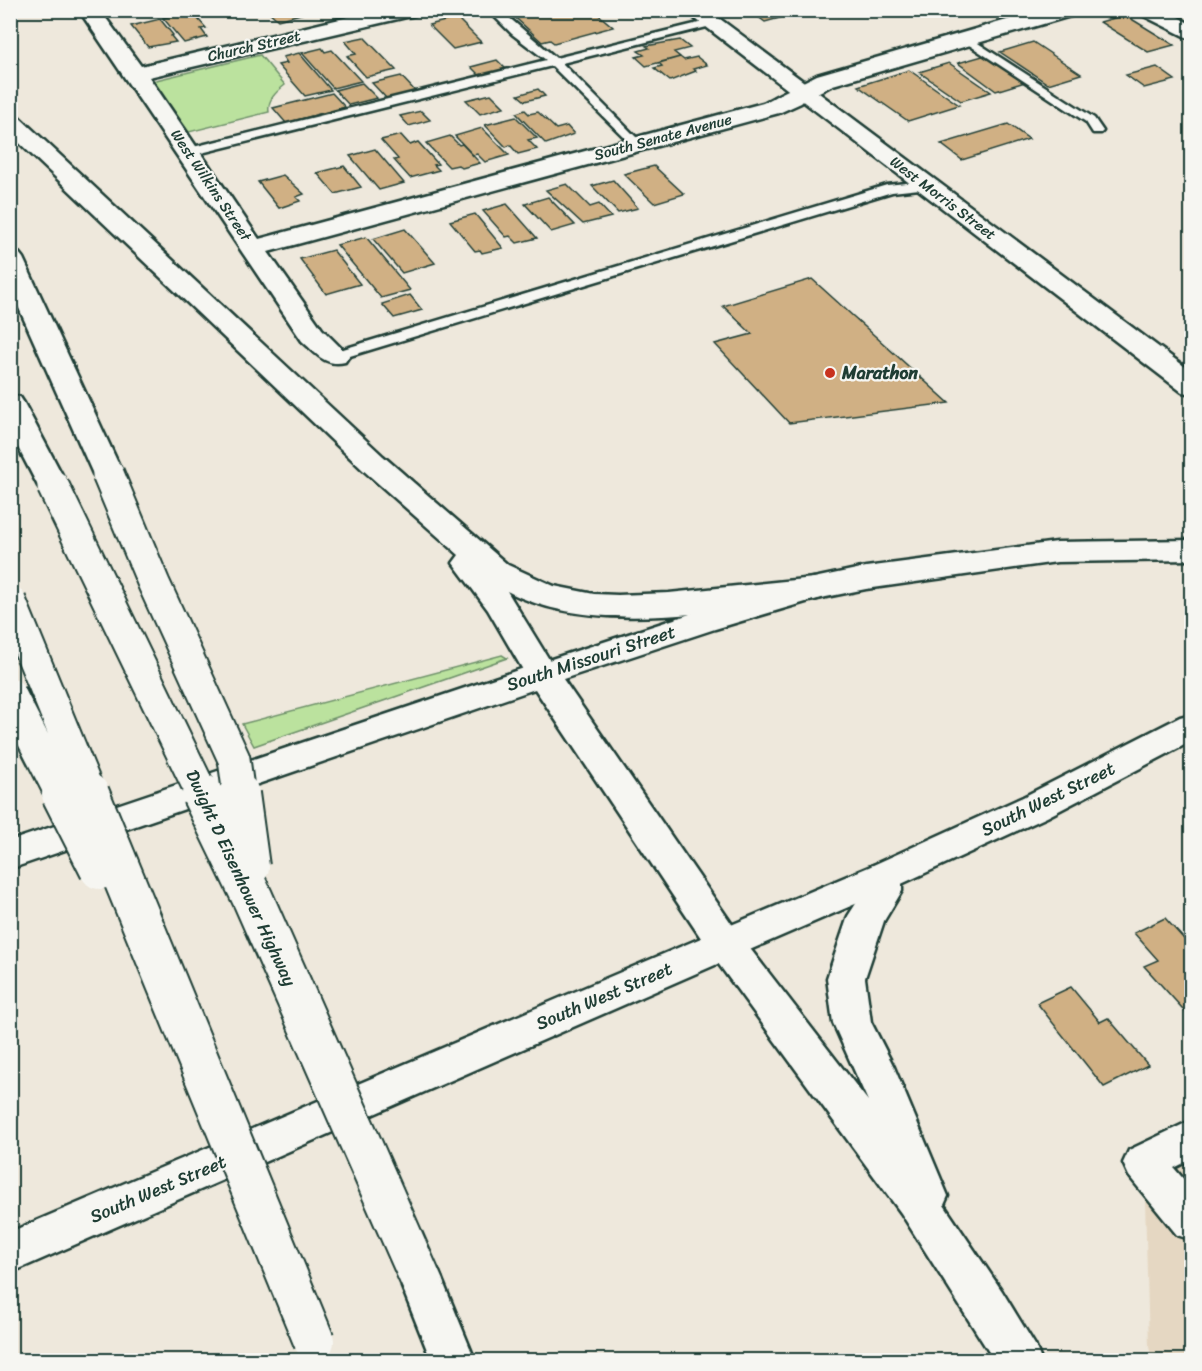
<svg xmlns="http://www.w3.org/2000/svg" width="1202" height="1371" font-family="Sriracha,sans-serif">
<style>
.built{fill:#e5d7c2}
.green{fill:#bbe29e;stroke:#6d9069;stroke-width:1.5}
.building{fill:#d0b084;stroke:#1f3d34;stroke-width:1.5}
.lines{fill:none;stroke-linecap:round;stroke-linejoin:round}
.service-casing{stroke:#1f3d34;stroke-width:5}
.minor-casing{stroke:#1f3d34;stroke-width:5}
.tertiary-casing{stroke:#1f3d34;stroke-width:5}
.secondary-casing{stroke:#1f3d34;stroke-width:5}
.primary-casing{stroke:#1f3d34;stroke-width:5}
.motorway-casing{stroke:#1f3d34;stroke-width:5}
.service{fill:#f6f6f2;fill-rule:evenodd}
.minor{fill:#f6f6f2;fill-rule:evenodd}
.tertiary{fill:#f6f6f2;fill-rule:evenodd}
.secondary{fill:#f6f6f2;fill-rule:evenodd}
.primary{fill:#f6f6f2;fill-rule:evenodd}
.motorway{fill:#f6f6f2;fill-rule:evenodd}
.motorway-bridge-far1-casing{stroke:#1f3d34;stroke-width:35;stroke-linecap:butt}
.motorway-bridge-casing{stroke:#1f3d34;stroke-width:44;stroke-linecap:butt}
.motorway-bridge-far1{stroke:#f6f6f2;stroke-width:31}
.motorway-bridge{stroke:#f6f6f2;stroke-width:40}
.poi-dot{fill:#c8321e;stroke:#f6f6f2;stroke-width:2}
.labels{text-anchor:middle;stroke-width:4.5;stroke-linejoin:round;paint-order:stroke}
.far-street-label{font-size:15px;fill:#1f3d34;stroke:#f6f6f2}
.poi-label{font-size:18px;font-weight:bold;fill:#1f3d34;stroke:#f6f6f2;text-anchor:start}
.street-label{font-size:18px;fill:#1f3d34;stroke:#f6f6f2}
</style>
<rect width="100%" height="100%" fill="#eee8dc"/>
<filter id="ink" filterUnits="userSpaceOnUse"><feTurbulence type="fractalNoise" baseFrequency=".0167" numOctaves="2"/><feDisplacementMap in="SourceGraphic" scale="12" xChannelSelector="R" yChannelSelector="G"/><feConvolveMatrix kernelMatrix="1 2 1 2 8 2 1 2 1" color-interpolation-filters="sRGB"/></filter>
<g filter="url(#ink)">
<path class="built" d="M 1191,1138 L 1191,1360 L 1152,1360 L 1149,1347 L 1144,1163 Z"/>
<path class="green" d="M 260,55 L 285,85 C 276,92 267,100 269,112 L 189,132 L 152,81 Z
M 502,655 L 507,658 L 254,746 L 242,724 Z"/>
<path class="building" d="M 123,10 L 151,10 L 152,12 L 128,17 Z
M 267,10 L 301,10 L 304,13 L 278,20 Z
M 507,10 L 593,10 L 613,27 L 554,43 L 550,40 L 542,42 Z
M 749,10 L 809,10 L 765,22 Z
M 191,11 L 206,28 L 201,29 L 207,37 L 184,43 L 163,18 Z
M 1125,15 L 1174,45 L 1148,52 L 1100,22 Z
M 457,18 L 481,42 L 453,49 L 429,25 Z
M 160,19 L 173,35 L 171,36 L 176,42 L 148,47 L 131,26 Z
M 364,37 L 396,70 L 366,77 L 347,56 L 356,54 L 345,41 Z
M 680,40 L 690,48 L 674,52 L 680,57 L 646,66 L 636,57 L 644,55 L 638,51 L 649,48 L 646,46 Z
M 1033,42 L 1081,74 L 1048,84 L 1000,52 Z
M 322,48 L 325,52 L 332,50 L 361,81 L 333,88 L 302,53 Z
M 299,53 L 331,90 L 305,96 L 278,65 L 287,63 L 283,57 Z
M 986,55 L 1025,82 L 996,91 L 958,63 Z
M 680,57 L 684,60 L 697,57 L 707,65 L 693,69 L 696,71 L 670,81 L 654,68 L 662,66 L 659,63 Z
M 497,60 L 509,72 L 483,79 L 471,67 Z
M 949,63 L 991,92 L 961,101 L 919,72 Z
M 1157,67 L 1175,80 L 1144,88 L 1126,75 Z
M 909,70 L 959,105 L 908,121 L 858,86 Z
M 401,76 L 416,92 L 387,99 L 372,83 Z
M 362,83 L 377,98 L 349,105 L 335,90 Z
M 538,89 L 545,96 L 525,101 L 518,95 Z
M 332,93 L 345,107 L 286,123 L 273,108 Z
M 491,94 L 504,107 L 480,114 L 466,100 Z
M 525,110 L 529,114 L 538,112 L 556,129 L 567,126 L 574,134 L 546,144 L 516,113 Z
M 421,111 L 430,120 L 409,126 L 400,116 Z
M 516,117 L 537,138 L 528,140 L 537,149 L 518,154 L 510,145 L 506,147 L 485,125 Z
M 1008,124 L 1029,139 L 962,160 L 941,144 Z
M 482,128 L 509,155 L 485,162 L 477,154 L 473,155 L 455,136 Z
M 401,135 L 410,145 L 418,142 L 438,164 L 434,165 L 439,170 L 410,178 L 394,160 L 398,159 L 381,140 Z
M 450,136 L 459,145 L 462,144 L 480,163 L 462,168 L 458,165 L 449,167 L 426,143 Z
M 375,149 L 404,183 L 379,190 L 350,156 Z
M 344,166 L 361,187 L 335,194 L 317,173 Z
M 654,166 L 684,194 L 654,203 L 624,174 Z
M 283,175 L 304,194 L 296,197 L 300,201 L 279,208 L 258,182 Z
M 613,180 L 638,208 L 618,213 L 592,186 Z
M 567,184 L 590,207 L 599,204 L 611,217 L 583,224 L 546,190 Z
M 548,197 L 575,225 L 551,232 L 525,204 Z
M 507,204 L 537,238 L 517,243 L 510,236 L 506,237 L 483,211 Z
M 475,214 L 503,248 L 482,253 L 480,250 L 475,251 L 450,221 Z
M 405,229 L 435,263 L 402,273 L 373,239 Z
M 366,237 L 410,290 L 381,298 L 337,245 Z
M 333,250 L 360,284 L 326,294 L 300,259 Z
M 812,279 L 949,403 L 789,423 L 715,344 L 752,334 L 723,306 Z
M 410,295 L 422,310 L 394,318 L 382,304 Z
M 1165,918 L 1192,948 L 1192,1019 L 1144,966 L 1158,960 L 1134,933 Z
M 1071,987 L 1100,1022 L 1108,1018 L 1148,1065 L 1104,1087 L 1037,1003 Z"/>
<g class="lines">
<g class="service-casing">
<path id="service" d="M 488,10 L 500,10 L 556,58 L 711,20 L 716,23 L 715,25 L 562,63 L 641,142 L 641,146 L 633,146 L 552,66 L 189,156 L 183,152 L 185,149 L 546,60 L 512,34 Z
M 967,36 L 1094,118 L 1103,131 L 1101,133 L 1093,133 L 1086,122 L 963,41 L 962,39 Z
M 925,181 L 931,185 L 929,188 L 892,192 L 340,359 L 335,360 L 328,356 L 330,353 L 887,185 Z"/>
</g>
<g class="minor-casing">
<path id="minor" d="M 79,10 L 100,10 L 141,66 L 378,10 L 417,10 L 415,15 L 149,77 L 259,239 L 763,103 C 777,97 793,83 809,87 L 812,92 L 801,103 L 779,113 L 268,252 L 322,329 L 349,356 L 345,362 C 325,367 316,353 302,341 Z
M 1140,10 L 1166,10 L 1192,25 L 1192,40 L 1142,15 Z
M 1192,1120 L 1192,1159 L 1174,1168 L 1192,1189 L 1192,1240 L 1177,1235 L 1129,1176 L 1123,1163 L 1129,1150 Z"/>
</g>
<g class="tertiary-casing">
<path id="tertiary" d="M 1041,10 L 1076,10 L 1074,15 L 833,85 C 820,91 808,100 793,97 L 790,92 L 793,87 L 817,75 Z"/>
</g>
<g class="secondary-casing">
<path id="secondary" d="M 684,10 L 708,10 L 1192,372 L 1192,394 L 1182,392 Z
M 1192,540 L 1192,560 L 1057,562 L 866,589 L 816,599 L 715,629 L 542,686 L 530,682 L 526,674 L 530,666 L 693,613 L 814,578 L 866,567 L 1057,542 Z
M 1192,714 L 1192,741 L 1047,817 L 897,886 L 738,955 L 725,959 L 712,955 L 706,944 L 712,933 L 871,866 L 1023,797 L 1180,717 Z"/>
</g>
<g class="primary-casing">
<path id="primary" d="M 542,662 L 554,666 L 738,933 L 744,944 L 738,955 L 10,1273 L 10,1232 L 701,938 L 535,689 L 10,869 L 10,841 Z"/>
</g>
<g class="motorway-casing">
<path id="motorway" d="M 10,114 L 18,116 L 383,456 L 508,565 L 554,586 L 594,594 L 618,595 L 669,593 L 814,578 L 825,581 L 830,589 L 825,597 L 814,600 C 721,609 593,637 507,591 L 558,674 L 554,682 L 542,686 L 530,682 L 488,610 L 453,563 L 459,555 L 363,470 L 10,134 Z
M 10,250 L 19,253 L 23,258 L 123,474 L 118,481 L 108,483 L 98,481 L 93,474 L 10,288 Z
M 10,395 L 20,397 L 24,403 L 68,486 L 63,493 L 53,496 L 43,493 L 38,486 L 10,432 Z
M 884,862 L 897,866 L 902,876 L 902,891 L 884,921 L 865,978 L 871,1022 L 894,1067 L 948,1196 L 944,1205 L 1002,1291 L 1035,1345 L 1041,1360 L 994,1360 L 901,1213 L 712,955 L 706,944 L 712,933 L 725,929 L 738,933 L 868,1101 L 833,1023 L 827,978 L 848,916 L 866,888 L 866,876 L 871,866 Z
M 424,1266 L 439,1272 L 475,1360 L 431,1360 L 402,1287 L 409,1272 Z"/>
</g>
<use href="#service" class="service"/>
<use href="#minor" class="minor"/>
<use href="#tertiary" class="tertiary"/>
<use href="#secondary" class="secondary"/>
<use href="#primary" class="primary"/>
<use href="#motorway" class="motorway"/>
<g class="motorway-bridge-far1-casing">
<path id="motorway-bridge-far1" d="M 108,474 L 154,584 L 234,759 L 239,796
M 53,486 L 203,796
M 10,601 L 90,796
M 10,694 L 62,796"/>
</g>
<g class="motorway-bridge-casing">
<path id="motorway-bridge" d="M 62,794 L 100,869
M 89,794 L 314,1341
M 202,794 L 253,899 L 424,1287
M 239,794 L 249,867"/>
</g>
<use href="#motorway-bridge-far1" class="motorway-bridge-far1"/>
<use href="#motorway-bridge" class="motorway-bridge"/>
</g>
</g>
<circle class="poi-dot" cx="830" cy="373" r="6"/>
<g class="labels">
<g class="far-street-label">
<text transform="translate(254 46) rotate(-13)" y="5">Church Street</text>
<text transform="translate(663 137) rotate(-15)" y="5">South Senate Avenue</text>
<text transform="translate(211 185) rotate(56)" y="5">West Wilkins Street</text>
<text transform="translate(943 198) rotate(37)" y="5">West Morris Street</text>
</g>
<g class="poi-label">
<text x="842" y="379">Marathon</text>
</g>
<g class="street-label">
<text transform="translate(591 658) rotate(-18)" y="6">South Missouri Street</text>
<text transform="translate(1048 799) rotate(-26)" y="6">South West Street</text>
<text transform="translate(241 878) rotate(65)" y="6">Dwight D Eisenhower Highway</text>
<text transform="translate(604 996) rotate(-23)" y="6">South West Street</text>
<text transform="translate(158 1189) rotate(-23)" y="6">South West Street</text>
</g>
</g>
<rect width="1202" height="1371" fill="none" stroke="#f6f6f2" stroke-width="36"/>
<rect x="18" y="18" width="1166" height="1335" fill="none" stroke="#1f3d34" stroke-width="2" filter="url(#ink)"/>
</svg>
